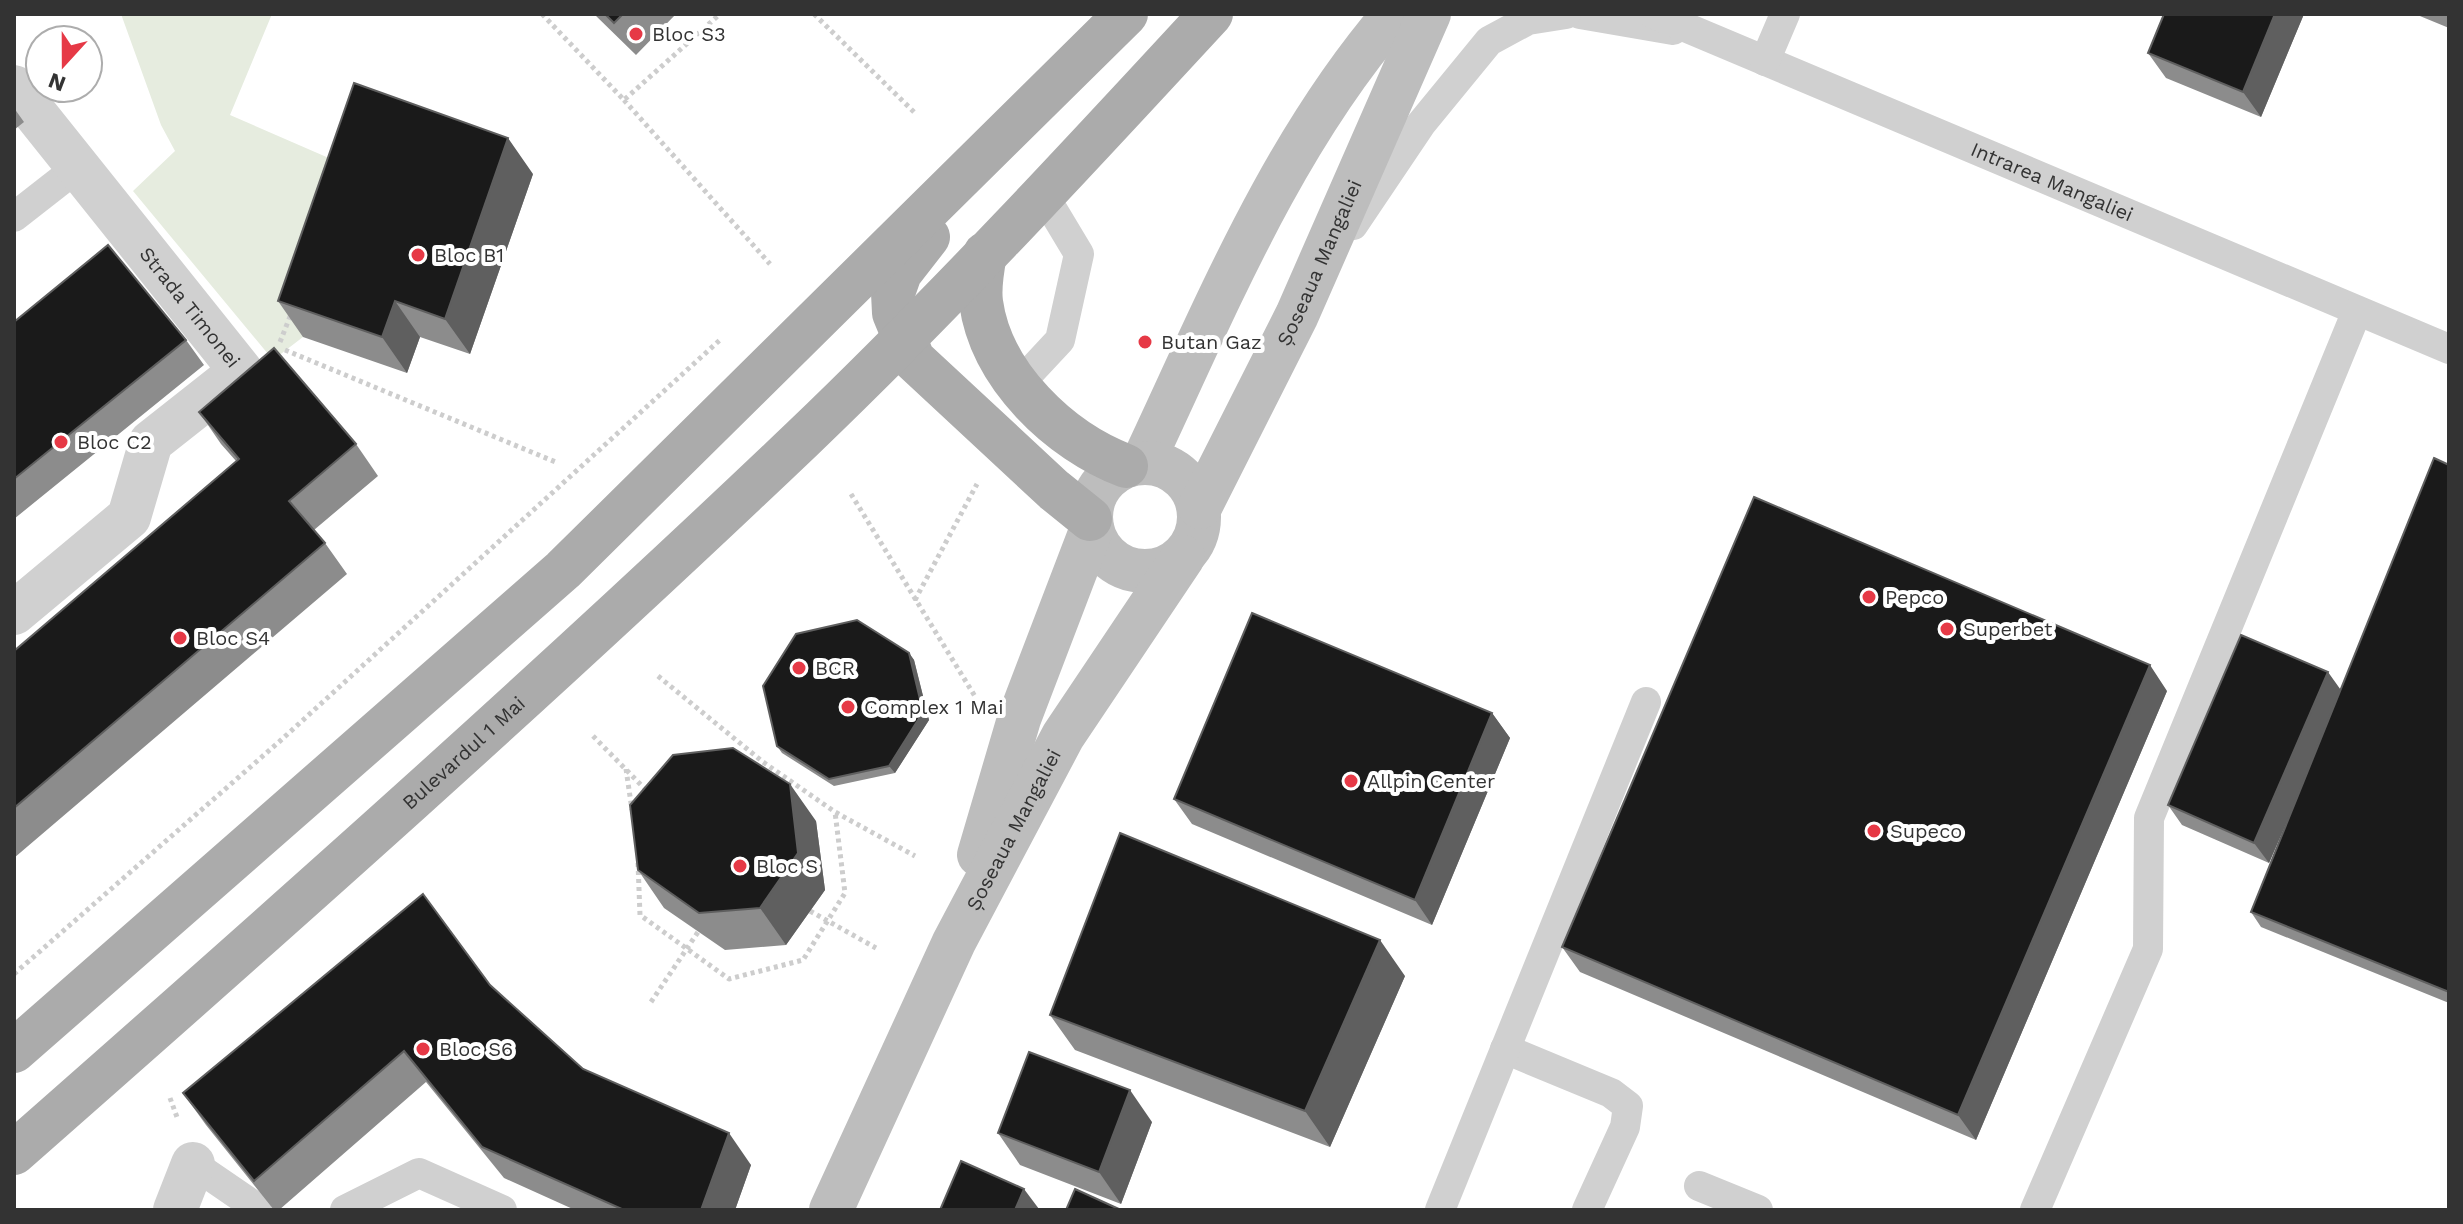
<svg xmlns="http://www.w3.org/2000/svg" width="2463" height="1224" font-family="'Work Sans',sans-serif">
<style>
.green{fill:#e6ecdf}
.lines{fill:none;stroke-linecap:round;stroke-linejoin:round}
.path{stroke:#cdcdcd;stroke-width:5;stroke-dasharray:4 4;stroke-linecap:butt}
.lane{stroke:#d0d0d0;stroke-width:30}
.street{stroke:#d0d0d0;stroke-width:44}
.secondary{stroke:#bdbdbd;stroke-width:44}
.primary{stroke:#ababab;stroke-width:44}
.wall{fill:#8c8c8c}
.shaded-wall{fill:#5f5f5f}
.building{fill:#1a1a1a;stroke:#5f5f5f;stroke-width:2}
.poi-dot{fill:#e63946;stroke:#fff;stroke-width:3}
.labels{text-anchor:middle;stroke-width:8;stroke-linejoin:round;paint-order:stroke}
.poi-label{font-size:20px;fill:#333;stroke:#fff;text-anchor:start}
.street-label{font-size:20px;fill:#333;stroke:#fff}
</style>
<rect width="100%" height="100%" fill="#fff"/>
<path class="green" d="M 121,14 L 272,14 L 230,115 L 361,172 L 303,337 L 273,360 L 133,191 L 175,151 L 161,125 Z"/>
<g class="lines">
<path class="path" d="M 542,14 L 624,100 L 720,14
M 814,14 L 916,114
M 624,100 L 770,264
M 280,342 L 291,314
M 285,350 L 558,463
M 851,494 L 976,698
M 915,600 L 977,484
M 658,676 L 763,762 L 835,812 L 915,856
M 593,736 L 647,791
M 626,769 L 632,810
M 638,863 L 640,915 L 729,979 L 803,960 L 845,893 L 835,812
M 810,911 L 876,948
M 14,974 L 280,741 L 721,339
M 651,1002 L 698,932
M 170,1098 L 177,1117"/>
<g class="lane">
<path d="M 1580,14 L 1673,30"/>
<path id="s1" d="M 1654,14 L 2449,349"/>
<path d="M 1765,61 L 1785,14"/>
<path d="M 14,217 L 78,167"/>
<path d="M 1353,225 L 1421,124 L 1489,41 L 1528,20 L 1566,14"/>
<path d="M 1018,385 L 1060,340 L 1079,254 L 1043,194"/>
<path d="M 1505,1049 L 1611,1093 L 1628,1106 L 1625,1127 L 1587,1210"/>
<path d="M 193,1164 L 260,1210"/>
<path d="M 1699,1186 L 1758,1210"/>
<path d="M 345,1210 L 419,1173 L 502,1210"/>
<path d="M 1440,1210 L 1646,702"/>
<path d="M 2035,1210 L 2148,949 L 2149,818 L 2357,311"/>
</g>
<g class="street">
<path id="s2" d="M 14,87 L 241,371 L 151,442 L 129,517 L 14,613"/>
<path d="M 175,1210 L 193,1164"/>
</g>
<g class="secondary">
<path d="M 1143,462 C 1216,307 1281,145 1394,14"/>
<circle cx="1145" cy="517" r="54"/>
<path id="s3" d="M 1200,507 L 1297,315 L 1429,14"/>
<path d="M 979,855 L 1019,719 L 1092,528"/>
<path id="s4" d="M 831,1210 L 954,942 L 1063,736 L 1183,557"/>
</g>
<g class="primary">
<path d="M 928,237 L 900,273 L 893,293 L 894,313 L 913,359 L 1054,490 L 1090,519"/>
<path d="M 985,254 C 982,270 979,286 981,302 C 991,376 1060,441 1126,466"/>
<path d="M 14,1051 L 563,570 L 1126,14"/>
<path id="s5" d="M 14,1153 C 280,919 545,684 802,439 C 944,303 1078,158 1211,14"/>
</g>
</g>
<path class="wall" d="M 594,14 L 676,14 L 636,55 Z
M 2304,14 L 2261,117 L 2166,78 L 2148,53 Z
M 2415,14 L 2449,14 L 2449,28 Z
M 14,108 L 24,122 L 14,130 Z
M 533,174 L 470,354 L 420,337 L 407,373 L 303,337 L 278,301 Z
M 14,322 L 186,340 L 204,365 L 14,519 Z
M 199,412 L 356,444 L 378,476 L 314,530 L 325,543 L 347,574 L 14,858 L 14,651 L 236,461 L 221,444 Z
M 2449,465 L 2449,1003 L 2261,927 L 2251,912 L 2294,804 L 2269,863 L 2182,825 L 2168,805 L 2340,690 Z
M 909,653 L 914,660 L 929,720 L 895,773 L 834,786 L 782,753 L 777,746 Z
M 2167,691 L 1976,1140 L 1580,972 L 1562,947 Z
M 1492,713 L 1510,738 L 1432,925 L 1192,824 L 1174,799 Z
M 816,821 L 825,890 L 786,945 L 725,950 L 664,908 L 638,870 Z
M 1405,976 L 1330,1147 L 1075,1050 L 1050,1015 Z
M 490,985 L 583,1069 L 751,1165 L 735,1210 L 575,1210 L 504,1178 L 426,1082 L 279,1210 L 274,1210 L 206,1125 L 183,1093 Z
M 1152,1122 L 1121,1204 L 1020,1165 L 998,1133 Z"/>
<path class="shaded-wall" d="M 2275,14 L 2304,14 L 2261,117 L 2243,92 Z
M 508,138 L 533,174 L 470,354 L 445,319 Z
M 395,301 L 420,337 L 407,373 L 382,337 Z
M 909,653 L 914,660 L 929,720 L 895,773 L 889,766 Z
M 2150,665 L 2167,691 L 1976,1140 L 1958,1115 Z
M 2328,672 L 2343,693 L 2269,863 L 2254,843 Z
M 1492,713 L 1510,738 L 1432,925 L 1415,900 Z
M 790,784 L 816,821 L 825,890 L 786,945 L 760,908 Z
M 1380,940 L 1405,976 L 1330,1147 L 1305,1111 Z
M 1130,1090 L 1152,1122 L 1121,1204 L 1099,1172 Z
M 729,1133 L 751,1165 L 735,1210 L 701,1210 Z
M 1024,1189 L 1039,1209 L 1038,1210 L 1015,1210 Z"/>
<path class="building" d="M 605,14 L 623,14 L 614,23 Z
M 2164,14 L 2275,14 L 2243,92 L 2148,53 Z
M 354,83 L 508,138 L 445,319 L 395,301 L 382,337 L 278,301 Z
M 108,245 L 186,340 L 14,479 L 14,322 Z
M 274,348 L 356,444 L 289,501 L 325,543 L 14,808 L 14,651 L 239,459 L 199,412 Z
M 2434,458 L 2449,465 L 2449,992 L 2251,912 Z
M 1754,497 L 2150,665 L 1958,1115 L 1562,947 Z
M 1252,613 L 1492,713 L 1415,900 L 1174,799 Z
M 857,620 L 909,653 L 923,712 L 889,766 L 829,779 L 777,746 L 763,686 L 796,634 Z
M 2241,635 L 2328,672 L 2254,843 L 2168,805 Z
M 733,748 L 790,784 L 798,853 L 760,908 L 699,913 L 638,870 L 630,805 L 673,755 Z
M 1120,833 L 1380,940 L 1305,1111 L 1050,1015 Z
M 423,894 L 490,985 L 583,1069 L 729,1133 L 701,1210 L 624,1210 L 482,1147 L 404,1051 L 254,1181 L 183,1093 Z
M 1029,1052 L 1130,1090 L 1099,1172 L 998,1133 Z
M 961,1161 L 1024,1189 L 1015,1210 L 940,1210 Z
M 1075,1189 L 1121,1210 L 1066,1210 Z"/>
<g class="poi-dot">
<circle cx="636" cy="34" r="8"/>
<circle cx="418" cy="255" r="8"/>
<circle cx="1145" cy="342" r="8"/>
<circle cx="61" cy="442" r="8"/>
<circle cx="1869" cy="597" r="8"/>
<circle cx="1947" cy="629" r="8"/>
<circle cx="180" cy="638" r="8"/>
<circle cx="799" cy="668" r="8"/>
<circle cx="848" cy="707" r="8"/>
<circle cx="1351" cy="781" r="8"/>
<circle cx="1874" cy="831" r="8"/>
<circle cx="740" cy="866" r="8"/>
<circle cx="423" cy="1049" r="8"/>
</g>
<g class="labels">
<g class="poi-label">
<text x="652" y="41">Bloc S3</text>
<text x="434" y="262">Bloc B1</text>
<text x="1161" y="349">Butan Gaz</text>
<text x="77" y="449">Bloc C2</text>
<text x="1885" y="604">Pepco</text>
<text x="1963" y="636">Superbet</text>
<text x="196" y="645">Bloc S4</text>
<text x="815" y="675">BCR</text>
<text x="864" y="714">Complex 1 Mai</text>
<text x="1367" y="788">Allpin Center</text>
<text x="1890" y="838">Supeco</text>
<text x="756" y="873">Bloc S</text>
<text x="439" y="1056">Bloc S6</text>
</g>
<g class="street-label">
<text dy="7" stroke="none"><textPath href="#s1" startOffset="432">Intrarea Mangaliei</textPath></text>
<text dy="7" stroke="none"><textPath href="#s3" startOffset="272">Șoseaua Mangaliei</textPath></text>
<text dy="7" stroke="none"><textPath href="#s2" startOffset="282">Strada Timonei</textPath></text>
<text dy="7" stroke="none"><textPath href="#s5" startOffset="602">Bulevardul 1 Mai</textPath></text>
<text dy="7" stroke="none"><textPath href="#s4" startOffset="422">Șoseaua Mangaliei</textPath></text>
</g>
</g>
<rect width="2463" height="1224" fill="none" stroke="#333333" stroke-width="32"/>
<g transform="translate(64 64) rotate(201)"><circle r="38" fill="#ffffff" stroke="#adadad" stroke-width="2"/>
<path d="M0-6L14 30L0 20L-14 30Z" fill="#e63946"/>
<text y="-12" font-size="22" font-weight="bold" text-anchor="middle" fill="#333333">N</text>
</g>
</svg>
